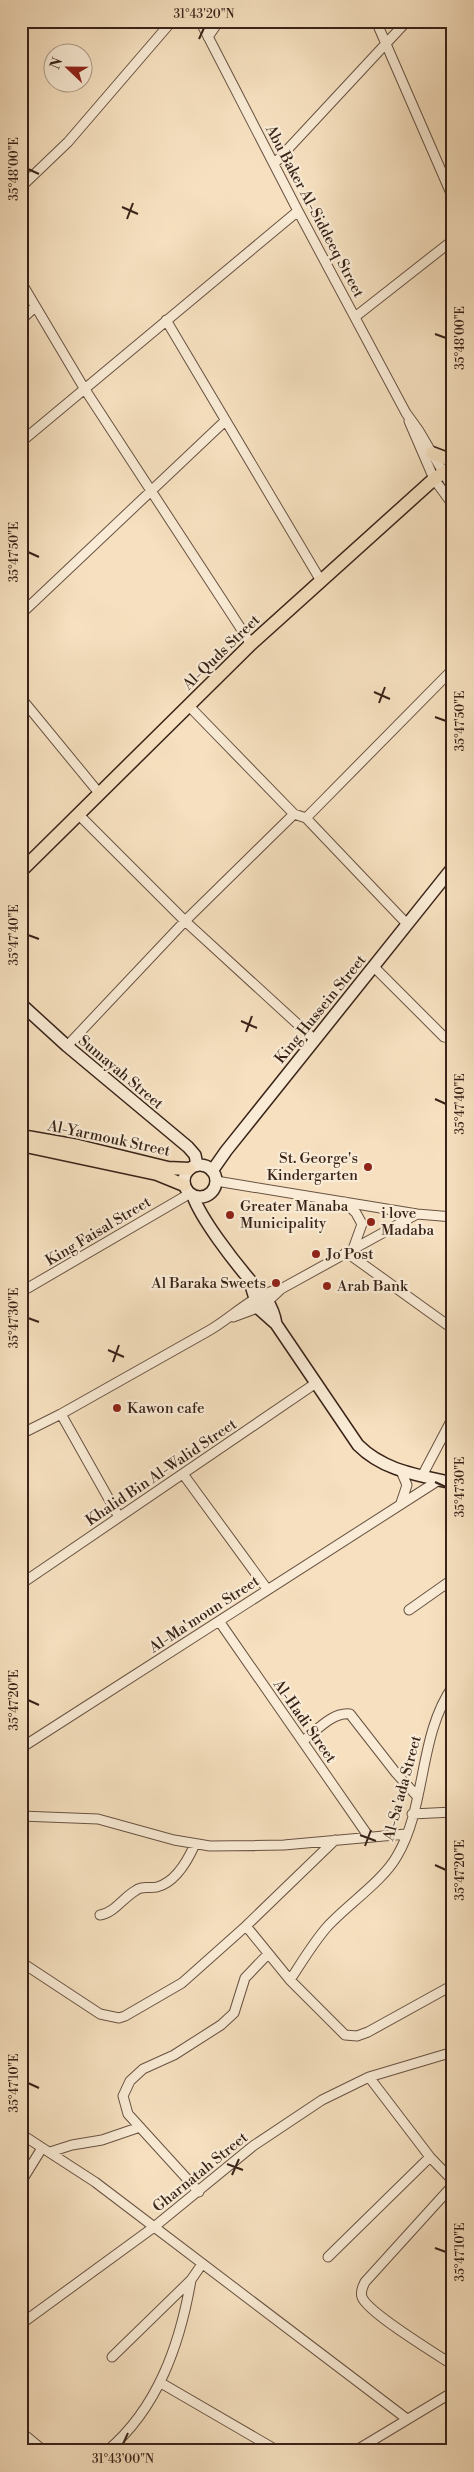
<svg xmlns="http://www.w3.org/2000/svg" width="474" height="2472" font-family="'Libre Bodoni',serif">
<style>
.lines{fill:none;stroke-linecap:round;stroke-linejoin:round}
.minor-casing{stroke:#685242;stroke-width:11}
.secondary-casing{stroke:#392319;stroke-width:14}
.primary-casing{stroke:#392319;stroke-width:15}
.minor{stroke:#f9ebd5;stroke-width:9}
.secondary{stroke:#f9ebd5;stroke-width:11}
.primary{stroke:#f6e0bf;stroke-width:12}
.ticks{fill:none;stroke:#392319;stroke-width:2}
.poi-dot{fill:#8f2418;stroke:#f9ebd5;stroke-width:2}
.labels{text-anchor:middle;stroke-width:4.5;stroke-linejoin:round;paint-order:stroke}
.street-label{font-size:15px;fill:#392319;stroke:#f9ebd5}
.poi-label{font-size:15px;fill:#392319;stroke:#f9ebd5;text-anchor:start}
.neatline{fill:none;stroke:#392319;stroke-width:2}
.ticks-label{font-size:12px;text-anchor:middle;fill:#392319}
</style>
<rect width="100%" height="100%" fill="#f6e0bf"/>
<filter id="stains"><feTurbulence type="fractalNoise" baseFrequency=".004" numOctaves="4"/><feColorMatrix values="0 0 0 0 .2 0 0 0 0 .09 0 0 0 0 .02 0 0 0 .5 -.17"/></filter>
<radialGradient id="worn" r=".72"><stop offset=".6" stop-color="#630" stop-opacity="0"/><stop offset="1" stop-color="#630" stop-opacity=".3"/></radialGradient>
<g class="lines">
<g class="minor-casing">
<path id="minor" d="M 200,21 L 298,211 L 406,413 L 419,431 L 453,489
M 376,21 L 453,198
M 208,37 L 219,21
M 274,164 L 407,21
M 21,187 L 68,142 L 172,21
M 21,282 L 84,388 L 251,644
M 355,317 L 453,240
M 21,320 L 35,307
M 166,320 L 321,581
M 409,421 L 434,479 L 453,505
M 21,442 L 298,211
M 21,614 L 225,421
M 21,698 L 99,793
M 188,705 L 294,814 L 306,818 L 407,924
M 79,815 L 185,921 L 315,1040
M 306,818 L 453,669
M 374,967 L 444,1037 L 453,1039
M 67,1046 L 185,921 L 294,814
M 216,1181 L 417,1214 L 453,1217
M 345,1202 L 356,1213 L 362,1224 L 353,1249
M 346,1252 L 453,1329
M 21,1292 L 189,1194
M 233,1317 L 263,1306 L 281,1289
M 61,1414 L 119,1517
M 21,1434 L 61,1414 L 210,1330 C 234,1316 253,1294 281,1289 L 417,1214
M 183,1474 L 267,1589
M 422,1476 L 453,1417
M 401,1503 L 407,1485 L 401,1471
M 21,1584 L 316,1383
M 409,1610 L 453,1579
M 219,1621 L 369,1837
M 303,1741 C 316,1731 332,1712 350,1714 L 396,1773 L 416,1795
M 21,1748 L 439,1480
M 412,1814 L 453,1812
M 21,1816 L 98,1819 L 174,1840 L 210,1846 L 284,1845 L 406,1834
M 100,1915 C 114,1913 123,1898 135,1891 C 142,1885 149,1889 157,1887 C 176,1882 188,1860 195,1844
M 246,1926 L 290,1980 L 345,2035 L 357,2036 L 368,2032 L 453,1985
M 21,1962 L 100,2014 L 119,2018 L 125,2016 L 182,1983 L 246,1926 L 335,1840
M 290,1980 C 302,1962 313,1943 327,1927 C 347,1905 383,1881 397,1856 C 427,1805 418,1736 453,1686
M 369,2077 L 430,2157 L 453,2181
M 21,2134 L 95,2182 L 407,2419
M 50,2152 L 72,2145 L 102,2140 L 140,2127
M 21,2182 L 42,2148
M 453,2185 L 365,2282 C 363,2286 360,2291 362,2297 C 367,2312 436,2354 453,2365
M 199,2192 L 128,2114 L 123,2096 L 130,2081 L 143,2069 L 174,2055 L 221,2025 L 234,2013 L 245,1978 L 268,1954
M 328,2257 L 430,2157
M 21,2324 L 154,2227 L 253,2146 L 322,2100 L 369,2077 L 453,2052
M 112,2357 L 191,2280 L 202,2264
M 161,2383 L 278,2451
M 21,2432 L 44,2451
M 107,2451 C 158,2408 180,2344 191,2280
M 355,2451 L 453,2392"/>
</g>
<g class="secondary-casing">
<path id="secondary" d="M 21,1004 L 67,1046 L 188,1147 L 195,1155 L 197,1165
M184 1181a16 16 0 1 1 32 0a16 16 0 1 1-32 0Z
M 212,1171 L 226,1151 L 453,867
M 193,1196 C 201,1219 233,1260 249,1279 C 262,1293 273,1304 276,1324 L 358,1445 C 384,1471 418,1475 453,1483
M 249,1279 L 258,1308 L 276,1324"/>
</g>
<g class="primary-casing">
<path id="primary" d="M 432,453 L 453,461
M 21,871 L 251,644 L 434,479 L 453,466
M 21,1136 L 78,1146 L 168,1168 L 189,1169
M 21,1145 L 157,1174 L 184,1185"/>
</g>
<use href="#minor" class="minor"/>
<use href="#secondary" class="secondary"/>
<use href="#primary" class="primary"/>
</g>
<path class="ticks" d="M 199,39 L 204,28M 28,169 L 39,174M 122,207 L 138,214M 127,219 L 133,203M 435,334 L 446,338M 28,552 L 39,557M 374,692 L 390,699M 379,703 L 385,687M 435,717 L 446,721M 28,935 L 39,939M 241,1021 L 257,1028M 246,1032 L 252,1016M 435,1099 L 446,1104M 28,1318 L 39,1322M 108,1350 L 124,1357M 113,1362 L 119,1345M 435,1482 L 446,1487M 28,1700 L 39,1705M 360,1835 L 376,1841M 365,1846 L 371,1830M 435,1865 L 446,1870M 28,2083 L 39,2088M 227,2164 L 243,2170M 232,2175 L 239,2159M 435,2248 L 446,2252M 123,2444 L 128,2433"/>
<g class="poi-dot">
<circle cx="368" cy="1167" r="5"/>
<circle cx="230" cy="1215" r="5"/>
<circle cx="371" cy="1222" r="5"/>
<circle cx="316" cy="1254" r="5"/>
<circle cx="276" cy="1283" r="5"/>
<circle cx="327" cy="1286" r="5"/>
<circle cx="117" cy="1408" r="5"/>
</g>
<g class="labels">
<g class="street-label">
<text transform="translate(315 211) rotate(62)" y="5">Abu Baker Al-Siddeeq Street</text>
<text transform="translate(221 652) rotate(-44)" y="5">Al-Quds Street</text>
<text transform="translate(320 1009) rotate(-51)" y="5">King Hussein Street</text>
<text transform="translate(121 1072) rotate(40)" y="5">Sumayah Street</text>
<text transform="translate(109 1138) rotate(12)" y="5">Al-Yarmouk Street</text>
<text transform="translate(98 1231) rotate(-31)" y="5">King Faisal Street</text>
<text transform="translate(161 1472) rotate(-34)" y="5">Khalid Bin Al-Walid Street</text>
<text transform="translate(204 1614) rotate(-33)" y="5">Al-Ma'moun Street</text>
<text transform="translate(305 1721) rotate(55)" y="5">Al-Hadi Street</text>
<text transform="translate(402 1788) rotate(-75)" y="5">Al-Sa'ada Street</text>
<text transform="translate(200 2172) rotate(-39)" y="5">Gharnatah Street</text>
</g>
<g class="poi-label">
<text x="358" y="1163" text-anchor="end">St. George's<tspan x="358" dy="17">Kindergarten</tspan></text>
<text x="240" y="1211">Greater Manaba<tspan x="240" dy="17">Municipality</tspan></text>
<text x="381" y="1218">i love<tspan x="381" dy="17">Madaba</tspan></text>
<text x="326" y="1259">Jo Post</text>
<text x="266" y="1288" text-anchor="end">Al Baraka Sweets</text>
<text x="337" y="1291">Arab Bank</text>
<text x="127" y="1413">Kawon cafe</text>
</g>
</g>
<rect width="474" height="2472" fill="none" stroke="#f6e0bf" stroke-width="55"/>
<g transform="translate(68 68) rotate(292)"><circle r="24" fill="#f9ebd5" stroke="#ac9b8a"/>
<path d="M0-4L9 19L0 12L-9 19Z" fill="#8f2418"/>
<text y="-8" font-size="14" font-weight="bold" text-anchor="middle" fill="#392319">N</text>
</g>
<rect x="28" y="28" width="418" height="2416" class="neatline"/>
<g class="ticks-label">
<text x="204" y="18">31°43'20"N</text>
<text transform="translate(14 169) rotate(-90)" y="4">35°48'00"E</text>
<text transform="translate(460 338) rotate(-90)" y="4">35°48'00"E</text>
<text transform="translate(14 552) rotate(-90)" y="4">35°47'50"E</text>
<text transform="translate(460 721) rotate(-90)" y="4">35°47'50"E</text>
<text transform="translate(14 935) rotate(-90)" y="4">35°47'40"E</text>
<text transform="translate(460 1104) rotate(-90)" y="4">35°47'40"E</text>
<text transform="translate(14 1318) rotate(-90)" y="4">35°47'30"E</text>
<text transform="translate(460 1487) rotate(-90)" y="4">35°47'30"E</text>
<text transform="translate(14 1700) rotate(-90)" y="4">35°47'20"E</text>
<text transform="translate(460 1870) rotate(-90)" y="4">35°47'20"E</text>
<text transform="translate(14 2083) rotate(-90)" y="4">35°47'10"E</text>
<text transform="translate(460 2252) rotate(-90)" y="4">35°47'10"E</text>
<text x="123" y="2463">31°43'00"N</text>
</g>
<rect width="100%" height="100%" filter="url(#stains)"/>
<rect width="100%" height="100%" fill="url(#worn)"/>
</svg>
